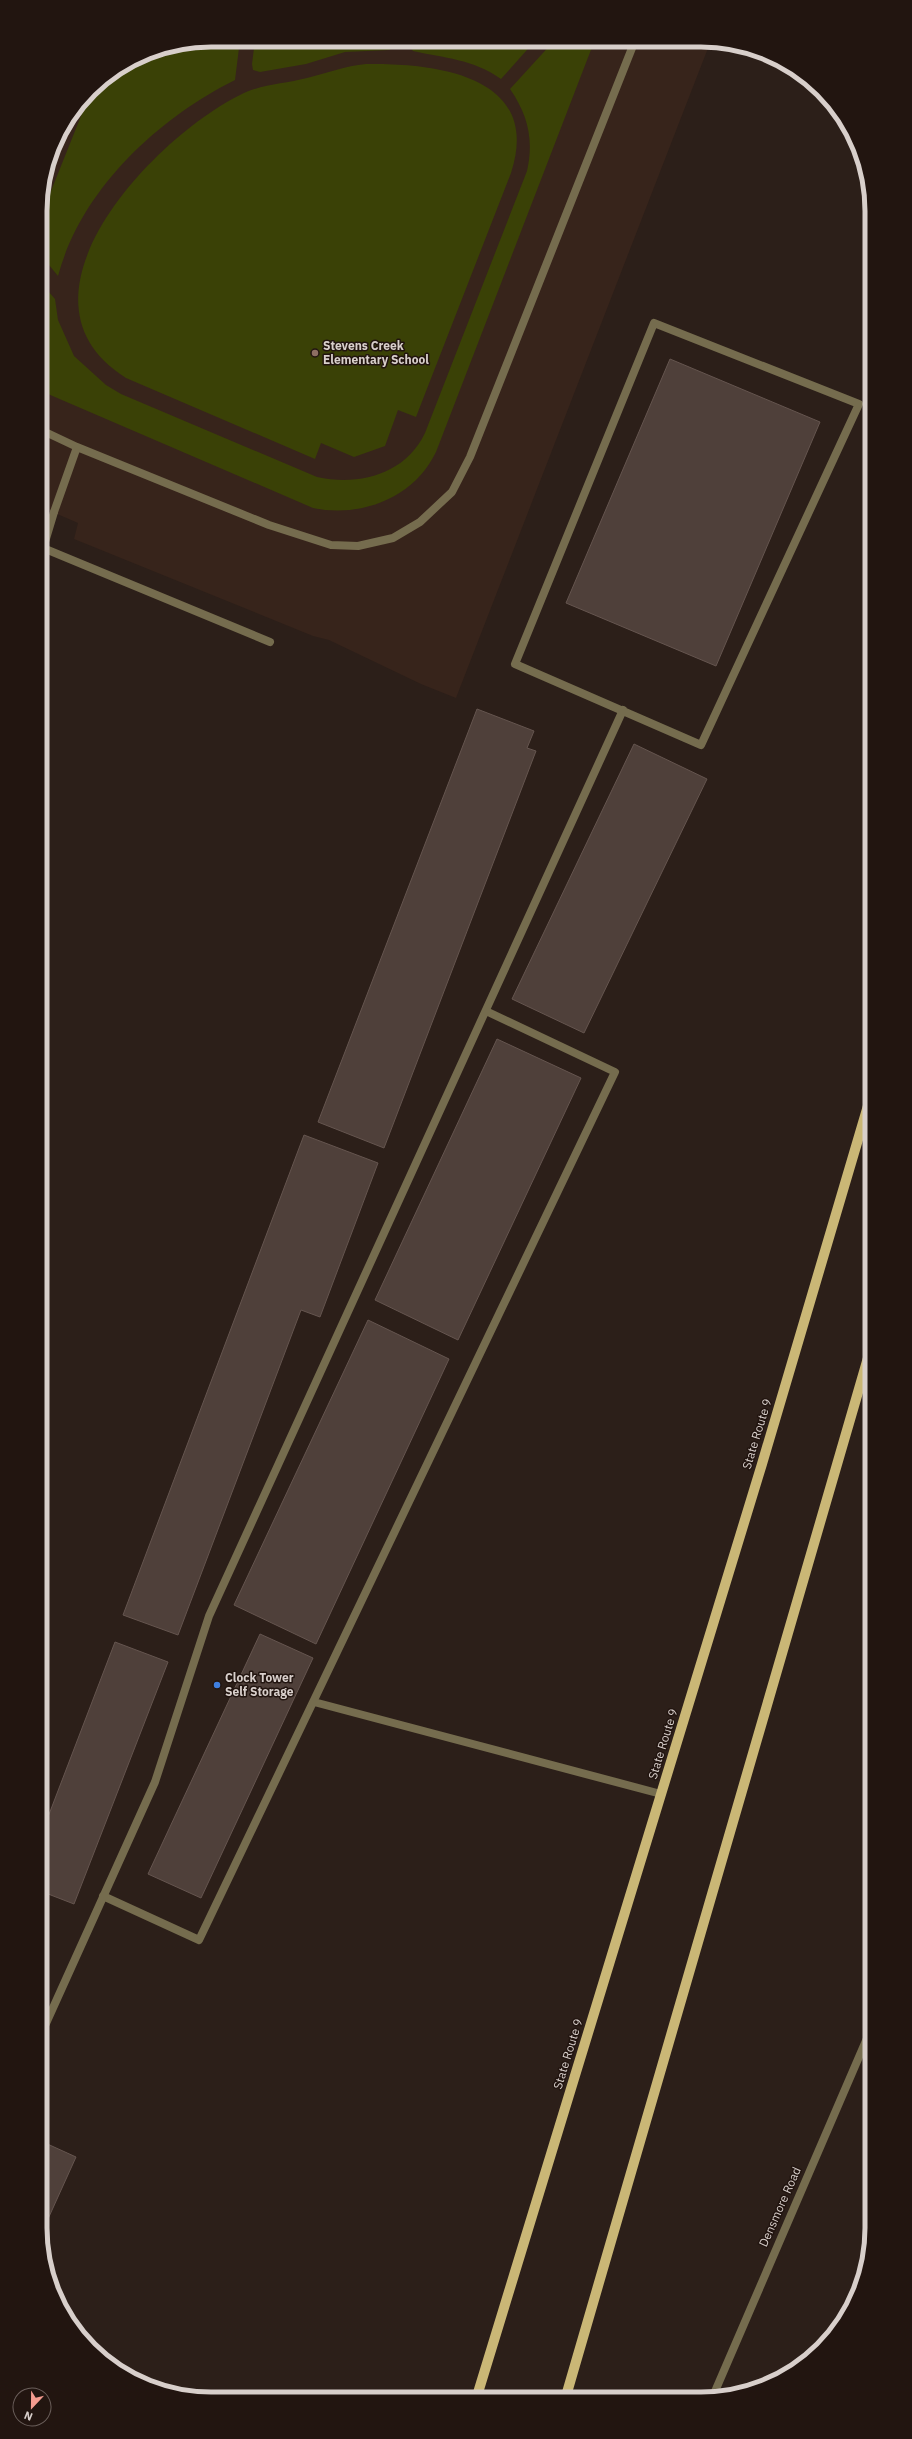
<svg xmlns="http://www.w3.org/2000/svg" width="912" height="2439" font-family="'IBM Plex Sans',sans-serif">
<style>
.built{fill:#37241b}
.green{fill:#3a4106}
.building{fill:#4f403a;stroke:#65554f}
.lines{fill:none;stroke-linecap:round;stroke-linejoin:round}
.lane{stroke:#756c4e;stroke-width:8}
.street{stroke:#756c4e;stroke-width:8}
.primary{stroke:#cab776;stroke-width:10}
.education-dot{fill:#8d6e63;stroke:#221510;stroke-width:1.5}
.shop-dot{fill:#3f7fe0;stroke:#221510;stroke-width:1.5}
.labels{text-anchor:middle;stroke-width:3;stroke-linejoin:round;paint-order:stroke}
.poi-label{font-size:12px;font-weight:bold;fill:#d8cfcb;stroke:#221510;text-anchor:start}
.street-label{font-size:12px;fill:#d8cfcb;stroke:#221510}
.rim{fill:none;stroke:#d8cfcb;stroke-width:5}
</style>
<rect width="100%" height="100%" fill="#2c1f19"/>
<path class="built" d="M 211,40 L 710,43 L 456,698 L 421,684 L 329,640 L 313,636 L 74,539 L 78,523 L 41,507 L 40,199 L 58,135 L 98,82 L 146,53 Z"/>
<path class="green" d="M 211,40 L 240,40 L 235,80 C 157,119 81,190 58,276 L 49,265 L 42,247 L 41,216 L 91,91 L 98,82 L 146,53 Z
M 255,40 L 396,41 L 395,47 L 389,50 L 345,52 L 306,64 L 260,72 L 253,70 L 252,64 Z
M 409,41 L 434,41 L 443,45 L 444,41 L 534,42 L 501,79 C 473,59 444,58 413,51 L 409,46 Z
M 553,42 L 594,42 L 436,452 C 414,498 361,518 313,508 L 41,391 L 41,283 L 55,299 L 58,320 L 74,356 L 106,385 L 121,394 L 317,477 C 358,486 405,475 425,433 L 527,171 C 534,140 528,115 510,89 Z
M 366,64 C 435,63 543,75 511,173 L 416,417 L 398,410 L 385,446 L 354,457 L 321,443 L 315,459 L 126,378 C 0,299 153,138 240,95 C 261,84 284,84 307,78 C 327,73 345,66 366,64 Z"/>
<path class="building" d="M 670,359 L 820,422 L 716,666 L 566,603 Z
M 477,709 L 534,731 L 527,748 L 536,751 L 384,1148 L 318,1122 Z
M 634,744 L 707,779 L 584,1033 L 512,999 Z
M 497,1039 L 581,1078 L 458,1340 L 375,1300 Z
M 304,1135 L 378,1163 L 320,1317 L 301,1310 L 178,1635 L 123,1615 Z
M 368,1320 L 449,1359 L 316,1644 L 234,1605 Z
M 260,1634 L 313,1658 L 201,1898 L 148,1874 Z
M 115,1642 L 168,1662 L 74,1904 L 43,1892 L 43,1830 Z
M 43,2142 L 76,2157 L 43,2230 Z"/>
<g class="lines">
<path class="lane" d="M 654,323 L 859,404 L 701,745 L 515,664 Z
M 41,430 L 77,447 L 269,525 L 331,545 L 358,546 L 393,538 L 420,522 L 452,492 L 470,457 L 634,43
M 54,512 L 77,447
M 43,548 L 270,642
M 314,1702 L 661,1794
M 103,1896 L 199,1940 L 615,1072 L 486,1011
M 43,2030 L 155,1782 L 209,1616 L 623,710"/>
<path class="street" d="M 41,555 L 54,512
M 713,2396 L 871,2029"/>
<path class="primary" d="M 477,2396 L 762,1464 L 870,1099
M 566,2396 L 870,1351"/>
</g>
<circle class="education-dot" cx="315" cy="353" r="4"/>
<circle class="shop-dot" cx="217" cy="1685" r="4"/>
<g class="labels">
<g class="poi-label">
<text x="323" y="350">Stevens Creek<tspan x="323" dy="14">Elementary School</tspan></text>
<text x="225" y="1682">Clock Tower<tspan x="225" dy="14">Self Storage</tspan></text>
</g>
<g class="street-label">
<text transform="translate(757 1434) rotate(-73)" y="4">State Route 9</text>
<text transform="translate(663 1744) rotate(-73)" y="4">State Route 9</text>
<text transform="translate(568 2054) rotate(-73)" y="4">State Route 9</text>
<text transform="translate(780 2207) rotate(-66)" y="4">Densmore Road</text>
</g>
</g>
<path d="M0 0H912V2439H0ZM211 47H701A164 164 0 0 1 865 211V2228A164 164 0 0 1 701 2392H211A164 164 0 0 1 47 2228V211A164 164 0 0 1 211 47Z" fill="#221510" fill-rule="evenodd"/>
<path class="rim" d="M211 47H701A164 164 0 0 1 865 211V2228A164 164 0 0 1 701 2392H211A164 164 0 0 1 47 2228V211A164 164 0 0 1 211 47Z"/>
<g transform="translate(32 2407) rotate(202)"><circle r="19" fill="#221510" stroke="#6b5f5b"/>
<path d="M0-3L7 15L0 10L-7 15Z" fill="#f59c90"/>
<text y="-6" font-size="11" font-weight="bold" text-anchor="middle" fill="#d8cfcb">N</text>
</g>
</svg>
